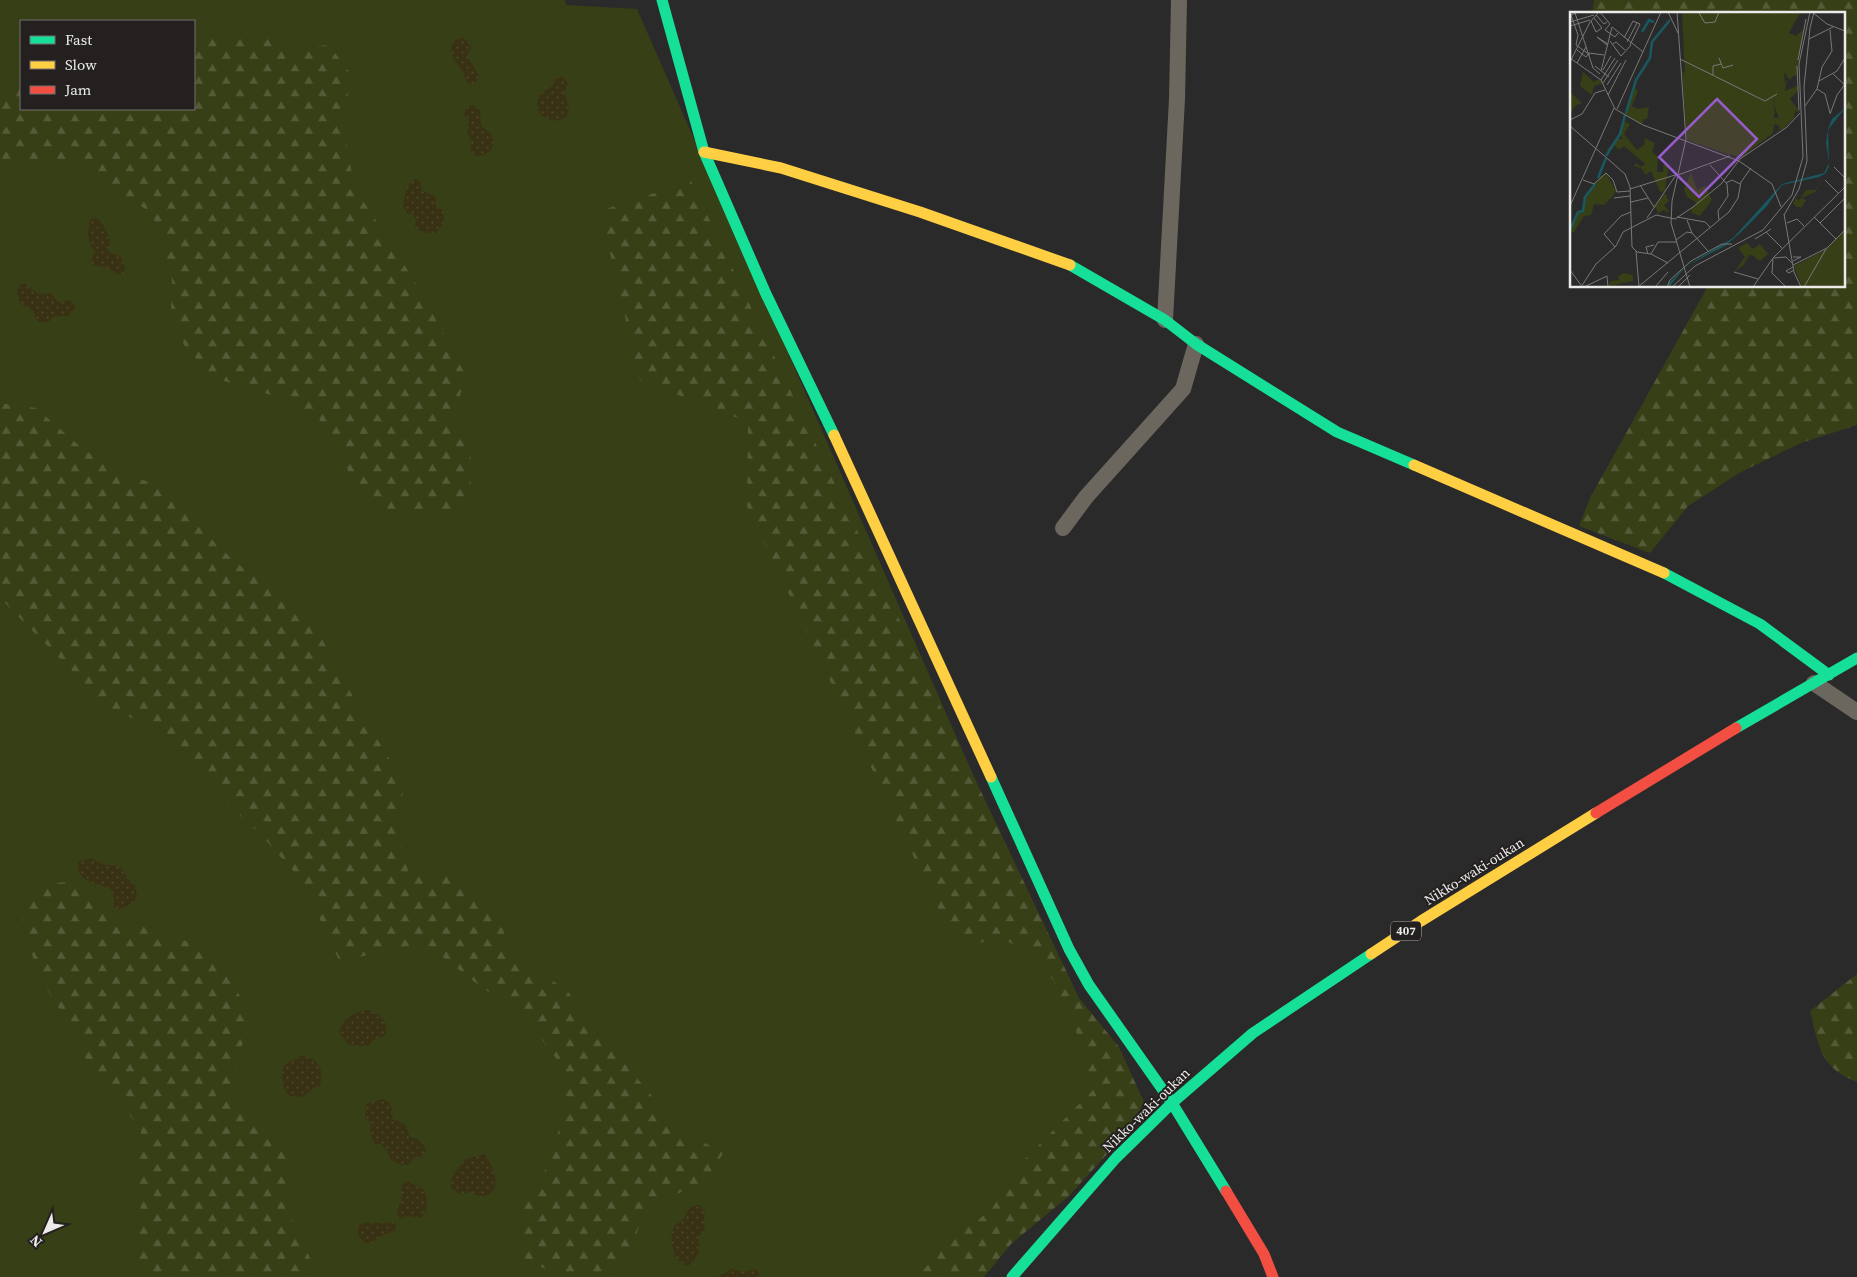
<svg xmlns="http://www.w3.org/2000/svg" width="1857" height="1277" font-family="'Source Serif 4',serif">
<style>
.grass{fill:#373f16;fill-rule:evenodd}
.forest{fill:url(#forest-firs)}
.sand{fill:url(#sand-dots)}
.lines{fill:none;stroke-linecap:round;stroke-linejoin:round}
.street{stroke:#6c675e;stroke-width:16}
.fast{stroke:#16e098;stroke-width:11}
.slow{stroke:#ffcf43;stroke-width:11}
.jam{stroke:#f24e42;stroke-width:11}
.labels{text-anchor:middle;stroke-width:4;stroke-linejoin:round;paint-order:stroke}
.shield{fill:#23201f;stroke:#b0aead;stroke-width:1}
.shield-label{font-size:12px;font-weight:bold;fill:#edebea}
.street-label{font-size:14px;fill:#edebea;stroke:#23201f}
.inset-river{fill:none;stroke:#195861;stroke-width:2.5}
.inset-road{fill:none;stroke:#797777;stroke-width:1}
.view{fill:#985cca;fill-opacity:0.15;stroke:#985cca;stroke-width:2.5}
.inset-edge{fill:none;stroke:#edebea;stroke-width:2.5}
</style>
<defs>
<pattern id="forest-firs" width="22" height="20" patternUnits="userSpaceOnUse" patternTransform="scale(1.25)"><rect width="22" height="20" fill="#373f16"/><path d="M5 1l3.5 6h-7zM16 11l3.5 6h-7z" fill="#545b38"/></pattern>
<pattern id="sand-dots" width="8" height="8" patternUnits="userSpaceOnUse" patternTransform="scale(1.25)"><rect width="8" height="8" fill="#383114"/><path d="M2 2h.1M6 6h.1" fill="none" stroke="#4b452b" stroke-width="1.8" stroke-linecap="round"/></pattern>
</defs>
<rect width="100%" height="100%" fill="#2b2a2a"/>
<path class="grass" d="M 0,0 L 565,0 L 566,5 L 637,9 L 1115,1098 L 952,1277 L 0,1277 ZM 21,21 L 194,21 L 194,109 L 21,109 Z"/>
<path class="forest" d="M 1594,0 L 1857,0 L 1857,425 L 1801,443 L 1741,472 L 1688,506 L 1650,553 L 1579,526 L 1590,498 L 1708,286 L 1843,286 L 1843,14 L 1592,14 Z
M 257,35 L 290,48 L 329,45 L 350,73 L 344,130 L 354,186 L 419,288 L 465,374 L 455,418 L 471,455 L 471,488 L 463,514 L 390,510 L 360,496 L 339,452 L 318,417 L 278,397 L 214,378 L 185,347 L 171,314 L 172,279 L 152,213 L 102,182 L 82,163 L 44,158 L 14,164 L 0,183 L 0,88 L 13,83 L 21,83 L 21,109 L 194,109 L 194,38 L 214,39 Z
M 691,181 L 1079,998 L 1119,1047 L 1144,1102 L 1128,1131 L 1069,1196 L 1011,1244 L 984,1277 L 917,1277 L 950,1240 L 991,1210 L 1019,1165 L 1094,1089 L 1075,1028 L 1054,981 L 1029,954 L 1004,939 L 976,943 L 948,929 L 747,506 L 748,422 L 640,380 L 600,211 Z
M 0,403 L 36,408 L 83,449 L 132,477 L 164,486 L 200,528 L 234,561 L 310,617 L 370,728 L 405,783 L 396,824 L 409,874 L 447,876 L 491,907 L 517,958 L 567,990 L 592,1030 L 624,1063 L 681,1130 L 723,1153 L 708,1180 L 648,1207 L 617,1277 L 561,1277 L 522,1257 L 520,1207 L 552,1160 L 564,1104 L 561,1065 L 522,1013 L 481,987 L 429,946 L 383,951 L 340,962 L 324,930 L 308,888 L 264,838 L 227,803 L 201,763 L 152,728 L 107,706 L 0,598 Z
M 67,882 L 89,894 L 113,919 L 142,924 L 178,937 L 210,953 L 240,996 L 248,1024 L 239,1056 L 230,1104 L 258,1124 L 288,1158 L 286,1176 L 288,1212 L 319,1277 L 136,1277 L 135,1256 L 142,1218 L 136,1174 L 141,1131 L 115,1094 L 89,1066 L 71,1027 L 40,978 L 32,954 L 22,915 L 40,884 Z
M 1857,974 L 1857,1082 C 1819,1067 1819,1046 1810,1011 Z"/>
<path class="sand" d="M 463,38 L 467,41 L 471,47 L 467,56 L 478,74 L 479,79 C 467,92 465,76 461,69 C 455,61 449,55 452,44 L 457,39 Z
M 561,76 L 568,83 L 567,89 L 563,92 C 588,135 522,124 540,95 C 543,91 549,89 553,85 L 554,80 Z
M 473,105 L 480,110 L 481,125 L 491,134 L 494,142 C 492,151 486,156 476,156 C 470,152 469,148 472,141 C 466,132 467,131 469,120 L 464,115 L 465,110 L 469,106 Z
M 416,179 L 420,182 L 422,190 L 436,197 L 435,204 L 438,208 L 443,210 L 444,222 L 436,233 C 427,234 422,233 415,227 L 416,220 L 413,215 L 407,213 L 403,207 C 406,196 404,184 416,179 Z
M 97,218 C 106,224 103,230 110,238 L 108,251 L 121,257 L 125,267 L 124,272 L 119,275 C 114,273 110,268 104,267 C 90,264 89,267 95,251 C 87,243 86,228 91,219 Z
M 23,282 L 38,294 L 51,293 L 57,301 L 61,302 L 70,300 L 75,305 L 75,308 L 68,316 L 55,316 L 48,322 L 39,322 L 36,319 L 33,310 C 20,305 19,303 17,289 Z
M 91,858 L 102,864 L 117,866 L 123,870 L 131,883 L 135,885 L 137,896 L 133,903 L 118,910 L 114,907 L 114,898 L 111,889 C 97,882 75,883 78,862 Z
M 368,1010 C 379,1013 388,1021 386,1033 L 383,1037 L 376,1038 L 368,1046 L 349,1045 L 339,1033 C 342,1018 354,1012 368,1010 Z
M 301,1056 C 320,1057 325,1072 319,1087 L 314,1088 L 303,1097 L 290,1096 C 283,1089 277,1072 286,1064 C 290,1060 297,1060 301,1056 Z
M 383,1099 C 394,1102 391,1111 393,1120 C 407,1123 405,1124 410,1137 C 419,1139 423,1141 426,1150 L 421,1157 L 414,1158 L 408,1165 L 401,1165 L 390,1159 L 387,1150 L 381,1144 L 375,1144 L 371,1137 L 370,1122 L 365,1118 L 366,1104 Z
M 485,1154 C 489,1161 493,1169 495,1176 C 499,1192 484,1202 471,1192 L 460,1194 L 451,1188 C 449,1175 459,1170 465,1159 Z
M 408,1181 L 424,1190 C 428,1202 429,1208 421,1218 L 408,1216 L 401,1219 L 397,1217 L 397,1208 L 401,1203 L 402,1184 Z
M 699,1205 C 705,1210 706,1213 703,1221 C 707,1229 704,1231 698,1237 C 700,1250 700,1257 688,1266 C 673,1263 668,1241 674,1227 C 677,1223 683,1221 685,1216 C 689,1209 689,1206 699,1205 Z
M 390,1222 L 396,1224 L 395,1231 L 378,1237 L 373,1243 L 365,1243 C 359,1238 356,1233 359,1225 C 367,1220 379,1225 390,1222 Z
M 732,1269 L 742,1272 L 755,1269 L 759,1273 L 759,1277 L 717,1277 Z"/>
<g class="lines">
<path class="street" d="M 1165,320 L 1177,99 L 1179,0
M 1063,528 L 1086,497 L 1183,389 L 1196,344
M 1814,683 L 1857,712"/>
<path class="fast" d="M 662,0 L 704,152 L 766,294 L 834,435
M 1070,265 L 1165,320 L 1196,344 L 1337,432 L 1414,465
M 1664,573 L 1760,624 L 1829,675
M 1736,728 L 1857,658
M 991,777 L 1069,949 L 1089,985 L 1172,1103 L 1226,1191
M 1012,1277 L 1116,1158 L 1172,1103 L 1253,1033 L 1371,954"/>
<path class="slow" d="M 704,152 L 781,168 L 920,212 L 1070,265
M 834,435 L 991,777
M 1414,465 L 1664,573
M 1371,954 L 1421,921 L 1596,813"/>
<path class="jam" d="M 1596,813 L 1736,728
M 1226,1191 L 1264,1254 L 1273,1277"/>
</g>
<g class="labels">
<rect class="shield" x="1391" y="921.5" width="30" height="19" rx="4"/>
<g class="shield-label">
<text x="1406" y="935">407</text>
</g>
<g class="street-label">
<text transform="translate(1474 871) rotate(-32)" y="5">Nikko-waki-oukan</text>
<text transform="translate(1146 1110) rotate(-44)" y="5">Nikko-waki-oukan</text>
</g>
</g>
<g transform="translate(1570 12)">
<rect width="275" height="275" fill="#2b2a2a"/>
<path d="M 112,0 L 231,0 L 212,29 L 215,73 L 203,90 L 205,101 L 195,125 L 172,146 L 118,127 Z" fill="#373f16"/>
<path d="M 146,0 L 149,8 L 141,54 L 137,40 ZM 164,0 L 175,1 L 179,12 L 200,27 L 196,35 L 192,26 L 186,25 L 184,29 L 197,60 L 196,85 L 190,68 L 194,60 L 191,64 L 183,50 L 179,16 L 174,7 L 166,3 L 163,5 ZM 180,0 L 190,0 L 196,8 L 191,11 L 202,16 L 211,8 L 205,22 L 193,15 ZM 215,0 L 227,6 L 219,21 L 226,24 L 233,18 L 227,64 L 223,64 L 220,68 L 212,58 L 207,40 L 211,33 L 203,34 L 222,5 ZM 131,9 L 138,11 L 132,14 L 136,20 L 134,53 L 128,12 ZM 175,12 L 172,37 L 181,58 L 179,62 L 186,69 L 182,80 L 194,90 L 191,91 L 148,70 L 148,63 L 162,71 L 165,62 L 162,56 L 152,57 L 152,51 L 161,52 L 157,41 L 160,20 L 159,42 L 169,66 L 163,74 L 181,80 L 175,71 L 168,68 L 173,64 L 166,31 L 169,18 ZM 201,37 L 207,63 L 201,83 L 204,60 L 197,38 ZM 115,48 L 145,60 L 144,68 L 126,56 L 120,56 L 122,64 L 132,74 L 125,83 L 129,104 L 135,110 L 177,107 L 182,112 L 158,117 L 147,112 L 128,113 L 124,96 L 125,74 ZM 112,57 L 117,68 L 119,127 L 150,137 L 155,135 L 162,139 L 160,143 L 117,128 ZM 13,60 L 24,70 L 29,67 L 33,71 L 24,74 L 22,83 L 10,74 ZM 217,67 L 215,79 L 227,74 L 229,77 L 220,87 L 230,100 L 225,99 L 224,106 L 213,117 L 209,118 L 209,113 L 204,112 L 203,121 L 175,142 L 196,115 L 201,113 L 201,105 L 209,106 L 203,91 ZM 65,76 L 68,79 L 62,94 L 67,97 L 79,95 L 77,107 L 74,107 L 72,113 L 55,102 L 60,83 ZM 0,80 L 12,91 L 5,94 L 0,102 ZM 139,85 L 147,96 L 157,101 L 148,103 L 137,97 L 133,86 ZM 172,88 L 187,90 L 185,103 L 164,102 L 160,99 L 161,96 L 182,100 L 183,92 ZM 197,93 L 199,94 L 189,116 L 178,134 L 174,135 L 157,126 L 160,122 L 181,123 ZM 53,109 L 60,112 L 54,122 L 67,138 L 75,132 L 74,126 L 85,131 L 82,139 L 88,145 L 87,160 L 93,160 L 94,151 L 99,152 L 95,179 L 90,180 L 81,159 L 76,163 L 71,156 L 64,154 L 66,151 L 71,155 L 75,152 L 54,134 L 49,138 L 44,133 L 39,140 L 37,138 L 46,127 L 53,127 L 49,121 ZM 121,160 L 127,178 L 135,174 L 142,188 L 130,204 L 122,201 L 121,196 L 127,191 L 117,185 L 114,177 ZM 37,162 L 46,179 L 43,184 L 34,193 L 24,192 L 21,203 L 14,204 L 4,220 L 0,220 L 7,201 L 13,198 L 15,186 L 31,164 ZM 253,167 L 245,180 L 232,186 L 236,188 L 232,195 L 226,195 L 223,191 L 226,186 L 229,189 L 236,178 L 245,178 ZM 95,181 L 99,189 L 94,193 L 100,201 L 93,198 L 88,202 L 85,194 ZM 177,231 L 183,237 L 190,232 L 198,242 L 190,249 L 180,242 L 173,254 L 165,259 L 175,245 L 168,236 ZM 54,261 L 63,263 L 63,269 L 39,274 L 40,269 L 49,268 L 48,264 Z" fill="#373f16"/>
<path d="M 275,218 L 275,275 L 232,275 L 224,254 L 255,238 Z" fill="#373f16"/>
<path d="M 275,96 L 258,118 L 259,154 L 256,161 L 249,165 L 212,173 L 196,195 L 170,221 L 155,234 L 116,254 L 99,275 L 99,271 L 116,254 L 163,226 L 212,172 L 254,161 L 259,151 L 256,131 L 258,117 L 262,107 Z" fill="#195861"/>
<path class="inset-river" d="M 72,20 L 79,8 L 84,10M 56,101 L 66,68 L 80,46 L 82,30 L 100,8M 36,144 L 50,122 L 55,103M 28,166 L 36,146M 0,218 L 8,200 L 13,199 L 15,185 L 25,172"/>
<path class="inset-road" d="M 30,0 L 40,12M 98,0 L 108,21M 107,0 L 116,127 L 102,189 L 101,211 L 120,275M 242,0 L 257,12 L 275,19M 5,1 L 23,56 L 30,62M 6,1 L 1,3 L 8,23 L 6,33 L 20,43M 129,1 L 135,11 L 145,10 L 149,0M 26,3 L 34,12 L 37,10M 21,9 L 26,20 L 32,16 L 24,6M 0,10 L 24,3M 40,12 L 35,18 L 45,25 L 48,21M 0,14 L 20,8M 54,26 L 63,9 L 70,12 L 60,33M 239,27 L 263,15M 40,29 L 51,44 L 61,33M 57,30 L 67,11M 43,32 L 46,30 L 55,38M 37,33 L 27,25 L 38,32M 7,38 L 16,45 L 18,42M 19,41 L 34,43M 0,46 L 31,68 L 45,97 L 73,113 L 169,149 L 202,172 L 211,195M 149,46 L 153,56 L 163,53M 110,47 L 195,89 L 207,82M 228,48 L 236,7M 0,50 L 20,10 L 29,0M 7,51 L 16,35M 25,54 L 39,65M 227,54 L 229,98M 33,58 L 41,44M 31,59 L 42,15 L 73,40M 263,62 L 275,73M 143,63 L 143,54 L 151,52M 31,68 L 45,46M 249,69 L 267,59 L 275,46M 33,71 L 48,48M 37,73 L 51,51M 247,77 L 255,82 L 260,101M 38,83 L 56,48M 235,94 L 247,77 L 252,55 L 262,39 L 260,18M 47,97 L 91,0M 260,102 L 267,83 L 275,72M 0,108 L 12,102 L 25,81 L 35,78M 0,114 L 55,162 L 60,175 L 62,235 L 67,240 L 81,242 L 98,251M 140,153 L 157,172 L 158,184 L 148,199 L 149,208M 264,155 L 275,166M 108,163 L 160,144M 13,168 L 24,172 L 36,161 L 43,168 L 47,180 L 60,179M 255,168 L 268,181M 156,171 L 162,168 L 170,172M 70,173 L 84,195M 60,177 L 105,163M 44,186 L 60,184M 61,190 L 78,186M 0,194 L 44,96M 214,202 L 224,260 L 231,275M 214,203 L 229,177 L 237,149 L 234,75 L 240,16 L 244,0M 107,205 L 135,210 L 140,215M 244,205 L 266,227M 77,206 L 106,163M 117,208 L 122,221 L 138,239M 217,211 L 227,207 L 234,214M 250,211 L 275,186M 196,220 L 213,237M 185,227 L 201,217M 106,228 L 117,220 L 122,221M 45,235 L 34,222 L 51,204 L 61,200M 66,239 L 69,275M 78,242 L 76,235 L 84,233M 81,242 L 88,230 L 107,230M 223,245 L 231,245 L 223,249M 204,246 L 216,245 L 223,252M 203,247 L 202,261 L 216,275M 223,253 L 257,236 L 275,218M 223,255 L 216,259 L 219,261 L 224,258M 0,258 L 11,273M 164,260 L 188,267M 11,275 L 26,252 L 46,234 L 53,220 L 86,203 L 105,207 L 123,195 L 151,172 L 170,147 L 217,115 L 230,101M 14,275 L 37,264 L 38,275M 68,275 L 159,200 L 168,186 L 171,170 L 181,156M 85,275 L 98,260M 97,275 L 100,268 L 121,249 L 152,232 L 162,232M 102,275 L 125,254 L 193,218 L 222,183 L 233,145 L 229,52 L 240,0M 108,275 L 120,263M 183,275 L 203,246 L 275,175M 234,275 L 256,237"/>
<path class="view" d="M 147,87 L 187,127 L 129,185 L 89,145 Z"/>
<rect width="275" height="275" class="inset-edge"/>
</g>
<rect x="20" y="20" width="175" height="90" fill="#23201f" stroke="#747170"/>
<rect x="30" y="36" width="25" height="8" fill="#16e098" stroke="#747170"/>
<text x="65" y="45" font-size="15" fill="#edebea">Fast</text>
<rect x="30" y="61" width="25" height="8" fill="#ffcf43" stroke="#747170"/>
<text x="65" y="70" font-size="15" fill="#edebea">Slow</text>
<rect x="30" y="86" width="25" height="8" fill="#f24e42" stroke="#747170"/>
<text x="65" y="95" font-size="15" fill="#edebea">Jam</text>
<g transform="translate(45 1232) rotate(225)" stroke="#23201f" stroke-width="4" paint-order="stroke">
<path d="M0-4L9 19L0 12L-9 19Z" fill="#edebea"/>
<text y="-8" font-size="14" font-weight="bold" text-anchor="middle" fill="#edebea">N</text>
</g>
</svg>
